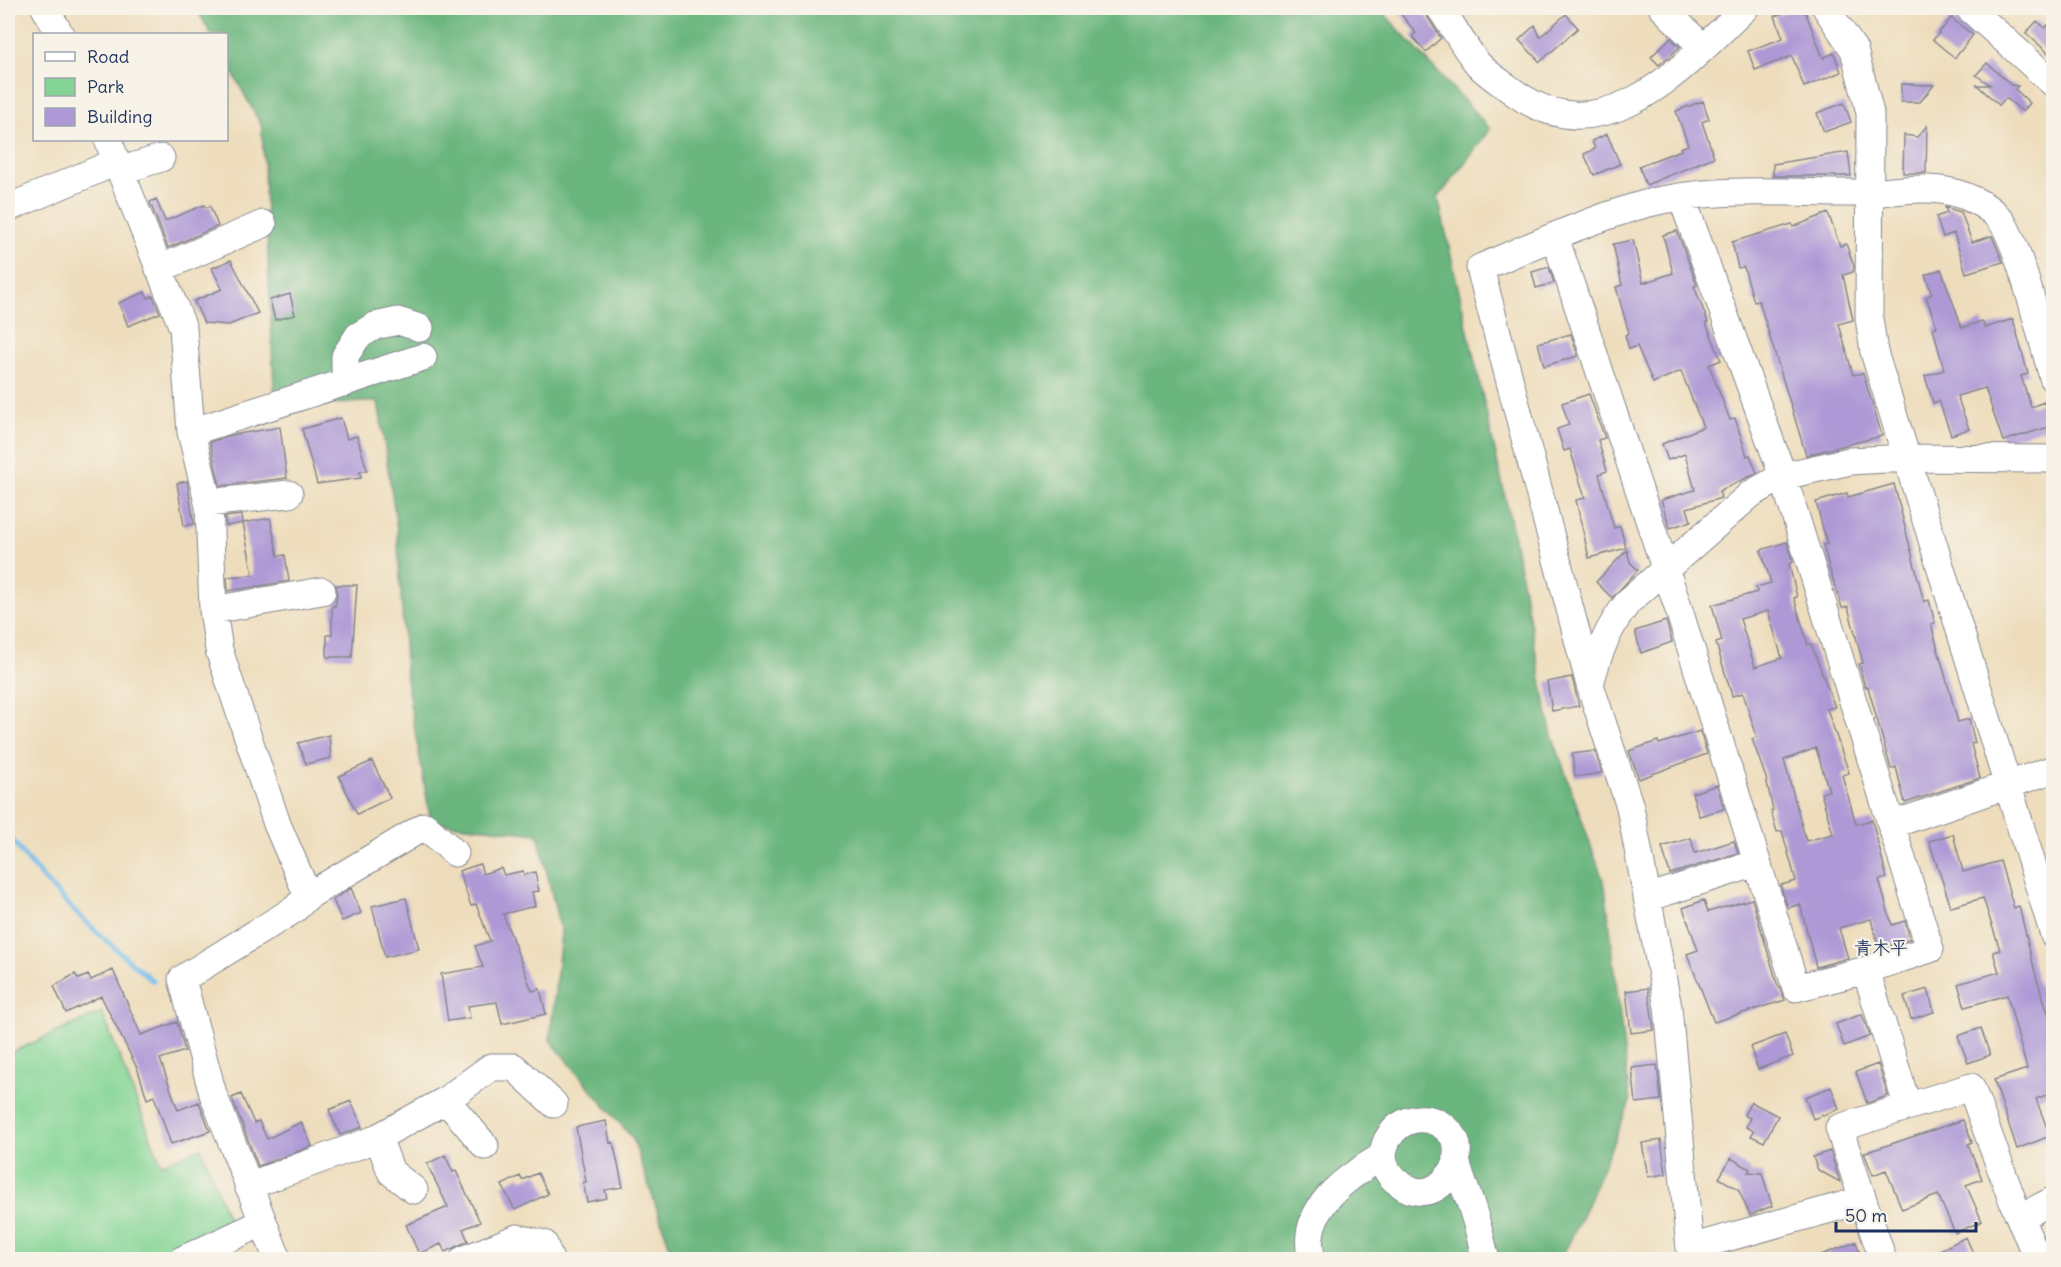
<svg xmlns="http://www.w3.org/2000/svg" width="2061" height="1267" font-family="Delius,'Klee One',sans-serif">
<style>
.green{fill:#84d595;stroke:#50827a;stroke-width:1.5}
.forest{fill:#6bb67e;stroke:#43726e;stroke-width:1.5}
.lines{fill:none;stroke-linecap:round;stroke-linejoin:round}
.stream{stroke:#71bdea;stroke-width:5}
.building{fill:#ae99d6;fill-rule:evenodd}
.minor-casing{stroke:#84868d;stroke-width:29}
.minor{stroke:#fff;stroke-width:27}
.labels{text-anchor:middle;stroke-width:4.5;stroke-linejoin:round;paint-order:stroke}
.quarter-label{font-size:18px;font-weight:bold;fill:#1b2f5e;stroke:#f7f3e8}
</style>
<rect width="100%" height="100%" fill="#f7f3e8"/>
<filter id="ink" filterUnits="userSpaceOnUse"><feTurbulence type="fractalNoise" baseFrequency=".0167" numOctaves="2"/><feDisplacementMap in="SourceGraphic" scale="12" xChannelSelector="R" yChannelSelector="G"/><feConvolveMatrix kernelMatrix="1 2 1 2 8 2 1 2 1" color-interpolation-filters="sRGB"/></filter>
<filter id="wash" filterUnits="userSpaceOnUse"><feTurbulence type="fractalNoise" baseFrequency=".008" numOctaves="4" result="noise"/><feDisplacementMap in="SourceGraphic" scale="24" xChannelSelector="R" yChannelSelector="G"/><feGaussianBlur stdDeviation="1.35" result="paint"/><feColorMatrix in="noise" values="0 0 0 0 0 0 0 0 0 0 0 0 0 0 0 0 0 1.4 0 .05"/><feComposite in="paint" operator="in"/></filter>
<g filter="url(#wash)">
<rect width="100%" height="100%" fill="#eeddbc"/>
<path class="green" d="M 102,1012 L 161,1164 L 201,1148 L 231,1227 L 167,1259 L 8,1260 L 8,1054 Z"/>
<path class="forest" d="M 196,8 L 1379,8 L 1490,129 L 1438,198 L 1511,523 L 1551,732 L 1605,886 L 1630,1102 L 1584,1212 L 1561,1259 L 674,1259 L 633,1139 L 550,1040 L 561,933 L 538,834 L 431,822 L 406,679 L 397,528 L 378,401 L 275,408 L 262,127 L 227,62 L 226,34 L 211,34 Z"/>
<g class="lines">
<path class="stream" d="M 8,834 C 45,888 102,938 153,981"/>
</g>
<g id="blocks">
<path class="building" d="M 1396,8 L 1422,8 L 1441,38 L 1426,52 L 1412,36 L 1416,33 Z
M 1796,8 L 1804,8 L 1823,58 L 1834,53 L 1841,72 L 1804,87 L 1792,56 L 1755,70 L 1748,51 L 1783,38 L 1775,16 Z
M 1566,14 L 1578,28 L 1540,62 L 1519,40 L 1535,25 L 1540,37 Z
M 1951,18 L 1973,35 L 1955,58 L 1933,40 Z
M 2054,19 L 2054,58 L 2026,33 L 2037,21 L 2045,28 Z
M 1670,38 L 1680,47 L 1659,65 L 1651,57 Z
M 1987,63 L 2011,85 L 2018,86 L 2015,89 L 2030,103 L 2023,112 L 2006,98 L 1999,105 L 1977,85 L 1990,85 L 1976,75 Z
M 1901,84 L 1934,85 L 1920,102 L 1901,102 Z
M 1703,101 L 1709,119 L 1702,122 L 1714,157 L 1646,185 L 1639,166 L 1681,150 L 1680,148 L 1688,145 L 1676,111 Z
M 1844,103 L 1851,122 L 1824,132 L 1817,113 Z
M 1927,126 L 1926,173 L 1903,173 L 1904,135 L 1917,137 Z
M 1607,134 L 1620,164 L 1594,175 L 1584,154 L 1595,149 L 1592,141 Z
M 1848,152 L 1851,176 L 1773,176 L 1773,164 Z
M 156,199 L 165,221 L 204,205 L 205,208 L 210,206 L 218,226 L 168,248 L 150,202 Z
M 1945,207 L 1961,212 L 1972,242 L 1992,236 L 2003,262 L 1966,273 L 1954,233 L 1943,237 L 1936,217 L 1947,213 Z
M 1828,213 L 1840,246 L 1846,244 L 1854,266 L 1853,272 L 1843,275 L 1853,320 L 1839,324 L 1853,375 L 1863,373 L 1882,436 L 1806,455 L 1759,301 L 1754,302 L 1744,267 L 1738,268 L 1732,242 L 1792,224 L 1793,227 Z
M 1677,231 L 1697,285 L 1694,286 L 1708,322 L 1706,323 L 1721,360 L 1709,365 L 1730,420 L 1735,418 L 1747,456 L 1750,455 L 1757,473 L 1719,491 L 1721,498 L 1687,508 L 1691,521 L 1670,528 L 1661,500 L 1695,490 L 1685,454 L 1668,460 L 1662,444 L 1703,427 L 1681,371 L 1653,383 L 1637,346 L 1629,349 L 1625,335 L 1629,333 L 1616,287 L 1622,285 L 1613,244 L 1633,240 L 1643,283 L 1673,273 L 1663,235 Z
M 231,260 L 258,313 L 229,325 L 204,323 L 194,301 L 222,289 L 212,268 Z
M 1549,267 L 1554,283 L 1536,288 L 1532,272 Z
M 1941,269 L 1962,328 L 1982,321 L 1985,328 L 2013,319 L 2028,374 L 2021,376 L 2031,407 L 2044,402 L 2052,426 L 2003,441 L 1985,388 L 1957,396 L 1969,429 L 1951,435 L 1939,401 L 1933,403 L 1925,376 L 1944,370 L 1933,328 L 1937,327 L 1926,297 L 1932,294 L 1925,275 Z
M 145,292 L 148,298 L 153,296 L 160,313 L 128,326 L 119,303 Z
M 290,294 L 295,315 L 275,320 L 270,300 Z
M 1571,334 L 1578,356 L 1544,366 L 1538,343 Z
M 1589,394 L 1605,438 L 1598,440 L 1607,471 L 1599,474 L 1614,528 L 1620,526 L 1626,548 L 1589,558 L 1576,500 L 1585,498 L 1570,449 L 1564,451 L 1557,429 L 1569,425 L 1562,403 Z
M 341,418 L 347,439 L 357,436 L 367,470 L 360,472 L 361,478 L 317,484 L 302,429 Z
M 280,427 L 287,478 L 220,486 L 210,442 L 232,435 Z
M 187,481 L 194,524 L 184,526 L 177,483 Z
M 1894,484 L 1924,602 L 1929,600 L 1935,623 L 1931,624 L 1958,722 L 1969,719 L 1975,743 L 1971,744 L 1980,778 L 1905,803 L 1896,767 L 1891,769 L 1868,687 L 1865,687 L 1859,664 L 1863,663 L 1848,607 L 1842,608 L 1829,567 L 1823,545 L 1827,544 L 1816,502 L 1847,493 L 1848,497 Z
M 242,515 L 243,523 L 226,526 L 225,517 Z
M 270,518 L 278,556 L 285,555 L 289,581 L 228,591 L 227,577 L 253,575 L 243,523 Z
M 1787,542 L 1793,562 L 1789,564 L 1797,597 L 1794,598 L 1808,645 L 1811,644 L 1835,707 L 1827,709 L 1849,773 L 1842,775 L 1856,824 L 1872,820 L 1887,878 L 1879,880 L 1892,925 L 1905,921 L 1910,939 L 1879,949 L 1871,919 L 1839,928 L 1848,958 L 1816,967 L 1800,904 L 1788,908 L 1782,891 L 1781,885 L 1796,881 L 1782,831 L 1777,832 L 1771,811 L 1773,810 L 1766,778 L 1752,739 L 1757,737 L 1743,693 L 1732,696 L 1716,643 L 1722,641 L 1712,605 L 1757,592 L 1756,587 L 1771,583 L 1761,550 ZM 1768,611 L 1782,658 L 1755,667 L 1740,619 ZM 1816,748 L 1829,791 L 1821,793 L 1833,834 L 1806,841 L 1784,760 Z
M 1627,550 L 1630,562 L 1638,570 L 1612,598 L 1596,582 Z
M 336,585 L 357,585 L 352,657 L 327,657 L 327,635 L 332,635 L 332,606 L 335,606 L 337,596 Z
M 1666,621 L 1672,642 L 1641,653 L 1635,631 Z
M 1572,677 L 1579,706 L 1552,711 L 1547,682 Z
M 1700,731 L 1707,754 L 1639,779 L 1629,751 L 1658,741 L 1659,744 Z
M 329,735 L 331,758 L 306,764 L 298,743 Z
M 1595,751 L 1602,773 L 1575,777 L 1572,754 Z
M 372,761 L 390,798 L 357,814 L 339,776 Z
M 1717,785 L 1724,809 L 1699,816 L 1692,793 Z
M 1953,834 L 1963,872 L 2000,861 L 2014,908 L 2019,906 L 2036,976 L 2054,1031 L 2054,1092 L 2036,1099 L 2050,1136 L 2017,1149 L 1994,1080 L 2027,1069 L 2007,995 L 1965,1007 L 1958,984 L 1999,972 L 1993,952 L 2000,950 L 1983,898 L 1951,907 L 1929,841 Z
M 1691,838 L 1695,853 L 1734,841 L 1738,853 L 1670,874 L 1662,847 Z
M 480,864 L 483,874 L 501,868 L 504,875 L 523,871 L 524,875 L 535,872 L 539,891 L 532,892 L 535,906 L 503,914 L 532,991 L 540,989 L 546,1014 L 502,1024 L 497,1002 L 468,1006 L 470,1018 L 448,1021 L 441,974 L 483,967 L 475,946 L 490,941 L 476,904 L 471,906 L 459,871 Z
M 351,888 L 361,913 L 342,921 L 333,900 Z
M 406,898 L 419,949 L 385,957 L 372,906 Z
M 1752,899 L 1777,983 L 1785,1000 L 1714,1022 L 1687,954 L 1698,950 L 1683,908 L 1704,900 L 1708,912 Z
M 113,970 L 141,1035 L 177,1022 L 185,1051 L 160,1059 L 178,1110 L 199,1102 L 210,1131 L 171,1144 L 154,1096 L 147,1099 L 138,1070 L 101,996 L 66,1013 L 54,986 L 75,974 L 79,979 L 88,975 L 91,980 Z
M 1648,988 L 1654,1030 L 1631,1033 L 1626,991 Z
M 1928,989 L 1934,1012 L 1911,1019 L 1904,996 Z
M 1862,1014 L 1870,1036 L 1844,1046 L 1836,1024 Z
M 1981,1028 L 1990,1055 L 1968,1063 L 1958,1036 Z
M 1785,1034 L 1793,1056 L 1758,1069 L 1750,1047 Z
M 1878,1064 L 1888,1096 L 1867,1103 L 1856,1072 Z
M 1657,1065 L 1661,1100 L 1636,1103 L 1632,1068 Z
M 1831,1087 L 1839,1109 L 1813,1119 L 1805,1097 Z
M 241,1094 L 254,1123 L 259,1121 L 267,1139 L 301,1122 L 312,1146 L 258,1166 L 232,1098 Z
M 351,1101 L 362,1127 L 340,1135 L 329,1110 Z
M 1751,1102 L 1778,1116 L 1764,1142 L 1751,1136 L 1754,1131 L 1746,1127 L 1750,1118 L 1744,1115 Z
M 1963,1120 L 1972,1142 L 1968,1144 L 1982,1179 L 1966,1185 L 1982,1221 L 1955,1233 L 1938,1195 L 1902,1209 L 1886,1170 L 1873,1175 L 1864,1153 Z
M 606,1121 L 610,1143 L 613,1142 L 623,1187 L 605,1190 L 607,1198 L 587,1202 L 583,1182 L 586,1182 L 585,1176 L 576,1127 Z
M 1661,1140 L 1666,1174 L 1648,1177 L 1642,1143 Z
M 1830,1151 L 1840,1182 L 1818,1170 L 1813,1157 Z
M 445,1155 L 453,1172 L 456,1171 L 480,1222 L 463,1229 L 468,1241 L 445,1252 L 441,1244 L 419,1254 L 406,1225 L 448,1207 L 427,1164 Z
M 1731,1158 L 1750,1169 L 1748,1172 L 1762,1173 L 1772,1206 L 1750,1215 L 1738,1189 L 1719,1178 Z
M 538,1173 L 548,1194 L 515,1210 L 502,1185 L 520,1176 L 522,1180 Z
M 1966,1237 L 1973,1253 L 1959,1260 L 1920,1260 Z
M 1856,1242 L 1862,1260 L 1814,1260 L 1813,1258 Z"/>
</g>
</g>
<g filter="url(#ink)">
<use href="#blocks" fill-opacity="0" stroke="#84868d" stroke-width="1.5"/>
<g class="lines">
<g class="minor-casing">
<path id="minor" d="M 45,8 L 60,34
M 1440,8 C 1453,26 1464,47 1478,64 C 1487,74 1500,82 1511,90 C 1602,160 1682,68 1745,8
M 1663,8 L 1703,48
M 1826,8 L 1854,50 L 1870,113 L 1869,318 L 1874,352 L 2054,935
M 1969,8 L 2054,84
M 108,140 L 183,328 L 191,432 L 209,506 L 213,610 L 219,650 L 277,824 L 308,896 L 295,909 L 182,979 L 213,1094 L 278,1260
M 119,171 L 161,158
M 8,208 L 116,162
M 1555,237 L 1679,610 L 1796,988 L 1866,970 L 1930,949 L 1783,476 L 1682,198
M 159,269 L 263,224
M 345,383 L 345,356 L 358,336 L 375,326 L 398,321 L 420,328
M 191,432 L 423,357
M 208,503 L 289,494
M 213,610 L 322,591
M 1591,681 C 1599,650 1609,626 1629,601 L 1751,494 L 1783,476 L 1850,461 L 1906,458 L 2054,459
M 1891,825 L 2054,769
M 308,896 L 425,826 L 455,853
M 1647,898 L 1757,863
M 1866,970 L 1907,1105
M 446,1100 L 485,1146
M 378,1137 L 391,1172 L 414,1190
M 1457,1164 C 1442,1190 1422,1202 1396,1181 C 1364,1155 1398,1106 1436,1122 C 1445,1126 1455,1135 1457,1145 C 1458,1151 1456,1157 1457,1163 C 1459,1176 1466,1190 1470,1202 C 1477,1221 1481,1240 1486,1260
M 248,1186 L 373,1140 L 446,1100 L 491,1067 L 514,1067 L 554,1104
M 2021,1217 L 2054,1200
M 1690,1248 L 1863,1200
M 182,1260 L 262,1223
M 463,1260 L 517,1238 L 544,1244 L 550,1260
M 1312,1260 C 1298,1210 1346,1177 1383,1156
M 1691,1260 L 1668,1007 L 1630,807 L 1590,685 L 1480,268 C 1534,245 1588,220 1645,204 C 1716,185 1793,194 1866,193 C 1895,192 1923,185 1952,192 C 1968,196 1987,205 1999,218 C 2019,240 2043,346 2054,380
M 1883,1260 L 1839,1128 L 1971,1087 L 2013,1202 L 2038,1260"/>
</g>
<use href="#minor" class="minor"/>
</g>
</g>
<g class="labels">
<g class="quarter-label">
<text x="1881" y="954">青木平</text>
</g>
</g>
<rect width="2061" height="1267" fill="none" stroke="#f7f3e8" stroke-width="30"/>
<rect x="33" y="33" width="195" height="108" fill="#f7f3e8" stroke="#9fa5b1" stroke-width="1.5"/>
<rect x="45" y="52" width="30" height="9" fill="#ffffff" stroke="#9fa5b1" stroke-width="1.5"/>
<text x="87" y="63" font-size="18" fill="#1b2f5e">Road</text>
<rect x="45" y="78" width="30" height="18" fill="#84d595" stroke="#9fa5b1" stroke-width="1.5"/>
<text x="87" y="93" font-size="18" fill="#1b2f5e">Park</text>
<rect x="45" y="108" width="30" height="18" fill="#ae99d6" stroke="#9fa5b1" stroke-width="1.5"/>
<text x="87" y="123" font-size="18" fill="#1b2f5e">Building</text>
<path d="M1836 1222v9h140v-9" fill="none" stroke="#1b2f5e" stroke-width="3"/>
<text x="1845" y="1222" font-size="18" fill="#1b2f5e" stroke="#f7f3e8" stroke-width="4.5" paint-order="stroke">50 m</text>
</svg>
